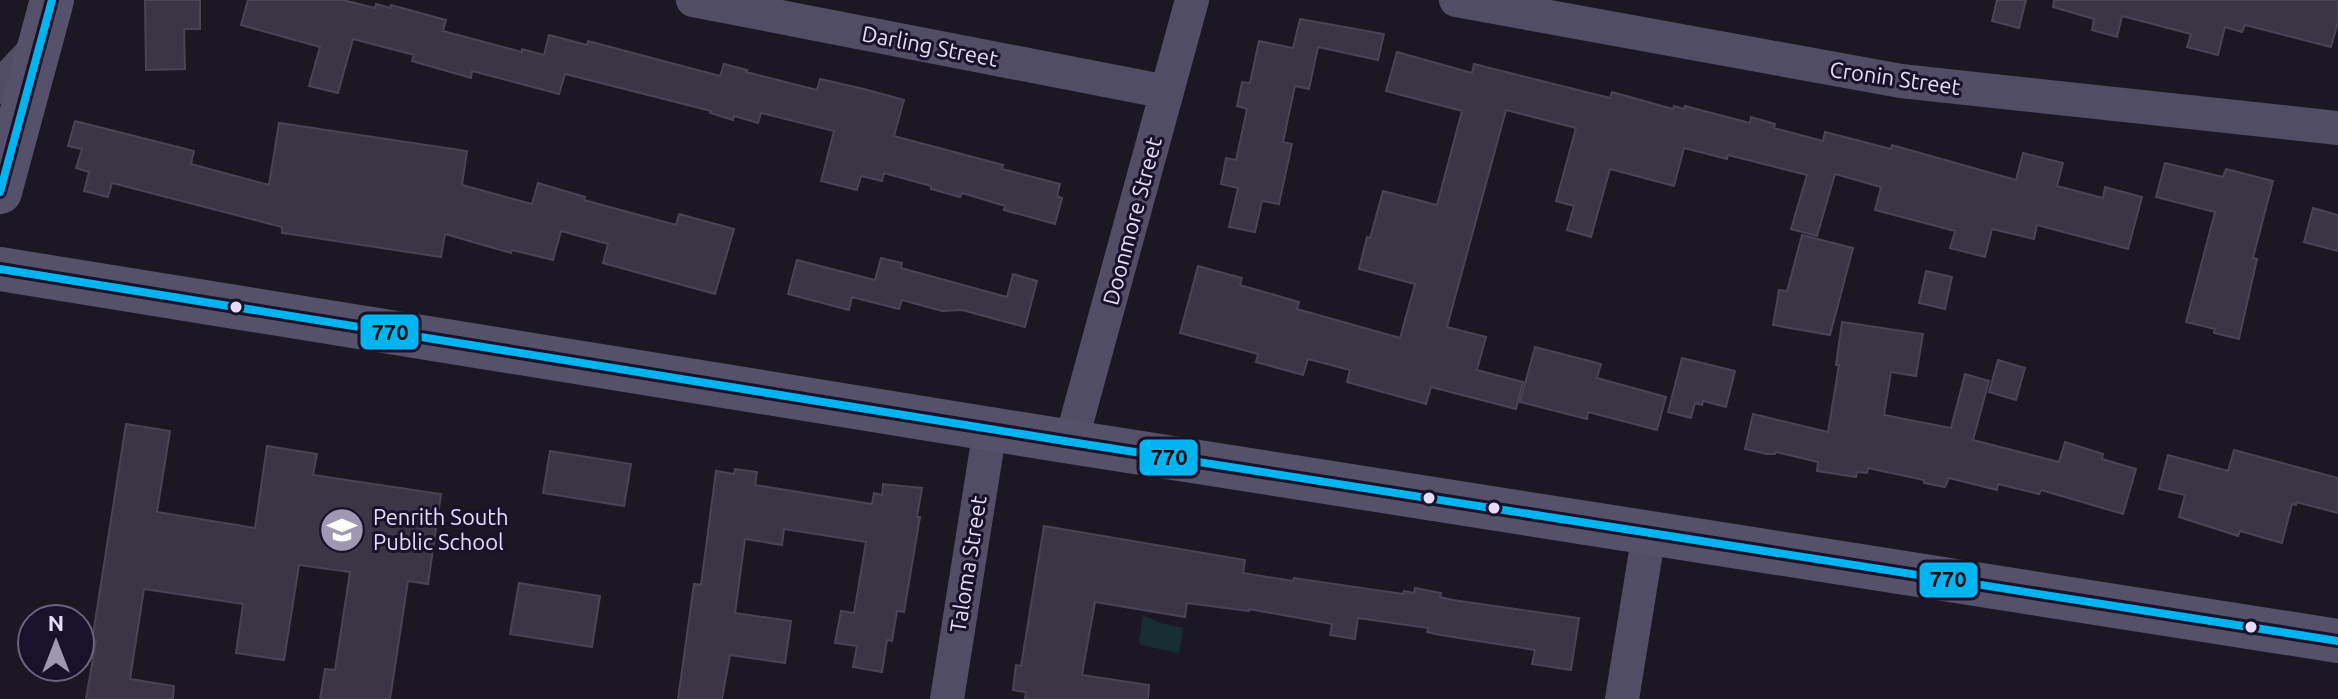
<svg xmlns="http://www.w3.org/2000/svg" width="2338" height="699" font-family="Ubuntu,sans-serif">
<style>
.green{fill:#162e32}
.building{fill:#3b3646;stroke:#494357;stroke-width:2}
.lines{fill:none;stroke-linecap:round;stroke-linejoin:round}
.street{stroke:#514d65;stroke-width:34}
.secondary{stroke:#56516a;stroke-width:44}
.bus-1-casing{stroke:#19122a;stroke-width:14}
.bus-1{stroke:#00b5ef;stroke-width:8}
.bus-dot{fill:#e5ddfe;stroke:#19122a;stroke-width:3}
.labels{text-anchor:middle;stroke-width:6;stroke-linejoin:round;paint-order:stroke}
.street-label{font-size:22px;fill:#e5ddfe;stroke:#19122a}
.poi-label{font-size:22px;fill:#e5ddfe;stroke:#19122a;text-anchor:start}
.line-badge{stroke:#19122a;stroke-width:3}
.pale-badge-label{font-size:22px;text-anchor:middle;font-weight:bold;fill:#111}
</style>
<rect width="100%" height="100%" fill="#1b1824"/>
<path class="green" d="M 1143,615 L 1160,623 L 1183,628 L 1179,653 L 1141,645 L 1139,642 Z"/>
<path class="building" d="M 145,0 L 200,0 L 200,29 L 184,29 L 185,69 L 146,70 Z
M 248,0 L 343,0 L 375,8 L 376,4 L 391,8 L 391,5 L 446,20 L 443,31 L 522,52 L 522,49 L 544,55 L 549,35 L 587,45 L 588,41 L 720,76 L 724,64 L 747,70 L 746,72 L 817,90 L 820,79 L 864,89 L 904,100 L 894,136 L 1003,165 L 1002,169 L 1060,184 L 1057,196 L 1062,198 L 1055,224 L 1004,210 L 1005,206 L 962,193 L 960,197 L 931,189 L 931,186 L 884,173 L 882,181 L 861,176 L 857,190 L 821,181 L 834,131 L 761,113 L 758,123 L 734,116 L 733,120 L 710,113 L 711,111 L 565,74 L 559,94 L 472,71 L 471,78 L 412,61 L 414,55 L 353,39 L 338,93 L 309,86 L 320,47 L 241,25 Z
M 1997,0 L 2026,0 L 2019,28 L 1992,21 Z
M 2054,0 L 2338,0 L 2338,22 L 2331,47 L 2245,25 L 2242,32 L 2225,27 L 2218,55 L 2187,47 L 2191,34 L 2122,16 L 2117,37 L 2092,30 L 2094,19 L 2053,7 Z
M 1300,19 L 1384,34 L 1378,60 L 1318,47 L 1309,89 L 1295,86 L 1283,142 L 1292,144 L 1279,204 L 1262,201 L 1255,232 L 1229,227 L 1238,188 L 1221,184 L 1226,158 L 1236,160 L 1247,109 L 1237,106 L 1242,82 L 1250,83 L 1259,41 L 1293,48 Z
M 1397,52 L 1472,73 L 1474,64 L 1610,98 L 1612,92 L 1673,109 L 1674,106 L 1684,109 L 1685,106 L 1750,123 L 1751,117 L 1775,124 L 1774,128 L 1823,141 L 1825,132 L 1891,149 L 1892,145 L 2016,180 L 2023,153 L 2063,163 L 2057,186 L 2103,198 L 2105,187 L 2142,197 L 2128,249 L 2037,225 L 2034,239 L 1992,229 L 1985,257 L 1950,248 L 1955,231 L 1875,210 L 1881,187 L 1835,174 L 1817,236 L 1791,229 L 1807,175 L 1728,155 L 1727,159 L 1684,148 L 1674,186 L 1610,169 L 1591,237 L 1567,230 L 1574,206 L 1556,201 L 1576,128 L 1506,110 L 1447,327 L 1486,337 L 1477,370 L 1523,382 L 1516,409 L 1431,387 L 1426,404 L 1347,382 L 1350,370 L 1308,359 L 1303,375 L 1256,362 L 1258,354 L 1180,333 L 1198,266 L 1242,278 L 1240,285 L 1299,302 L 1297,309 L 1400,338 L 1415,284 L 1359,269 L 1367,237 L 1370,238 L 1383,191 L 1437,205 L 1462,111 L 1386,91 Z
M 75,121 L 194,151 L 191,164 L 269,185 L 279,123 L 467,151 L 462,185 L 532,204 L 538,183 L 585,197 L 584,200 L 676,225 L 679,214 L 734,229 L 715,294 L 603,263 L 608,244 L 561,231 L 553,260 L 512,250 L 511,253 L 445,234 L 441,257 L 282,233 L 282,227 L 112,183 L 108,197 L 84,191 L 89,172 L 76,168 L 82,149 L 68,146 Z
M 2165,163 L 2223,177 L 2226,169 L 2273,181 L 2253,258 L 2257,259 L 2239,339 L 2214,333 L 2215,329 L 2186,322 L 2215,212 L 2156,197 Z
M 2313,208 L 2338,215 L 2338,251 L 2304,242 Z
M 1802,235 L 1853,248 L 1830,335 L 1773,325 L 1779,290 L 1787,291 Z
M 881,258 L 902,263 L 901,268 L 1007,297 L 1013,274 L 1037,281 L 1025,327 L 962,310 L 942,311 L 902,300 L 899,309 L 852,297 L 849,310 L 788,294 L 797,260 L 875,280 Z
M 1926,271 L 1952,277 L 1945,309 L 1919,303 Z
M 1842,322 L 1923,334 L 1916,376 L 1891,372 L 1884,415 L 1951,428 L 1965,374 L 1989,381 L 1973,440 L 2059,462 L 2065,442 L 2103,454 L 2102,459 L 2136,469 L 2123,514 L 2041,490 L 2039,494 L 1998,484 L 1997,490 L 1949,478 L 1945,487 L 1924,483 L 1924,480 L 1868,468 L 1867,473 L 1857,472 L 1856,477 L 1817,471 L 1818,462 L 1776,452 L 1775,454 L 1767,454 L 1745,449 L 1753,414 L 1828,432 L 1839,365 L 1836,365 Z
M 1535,347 L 1601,364 L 1597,378 L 1666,397 L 1657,430 L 1588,412 L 1587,419 L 1520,402 Z
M 1682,358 L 1735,371 L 1726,407 L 1703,401 L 1702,405 L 1695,403 L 1691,418 L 1668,412 Z
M 1998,360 L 2025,368 L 2016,400 L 1989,392 Z
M 126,424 L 170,431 L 157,512 L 255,528 L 267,446 L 317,454 L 313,475 L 441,494 L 428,584 L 408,581 L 390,699 L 320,699 L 325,669 L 335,670 L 350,572 L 299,565 L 284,660 L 236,653 L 243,604 L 144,589 L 130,679 L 174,686 L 173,699 L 86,699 L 96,641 L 92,641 Z
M 2234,450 L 2338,478 L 2338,513 L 2296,502 L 2296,505 L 2292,504 L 2282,543 L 2240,531 L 2238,536 L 2179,517 L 2185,495 L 2159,489 L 2168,455 L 2228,471 Z
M 550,451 L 631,464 L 624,506 L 543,493 Z
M 735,469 L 757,472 L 755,485 L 872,504 L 874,493 L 882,495 L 883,484 L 922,488 L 917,517 L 920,517 L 904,612 L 897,611 L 892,641 L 887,640 L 882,672 L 853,667 L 857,646 L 835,643 L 841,611 L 854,613 L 866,542 L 784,529 L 782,545 L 745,539 L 735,613 L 791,621 L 785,663 L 730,655 L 722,699 L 678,699 L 694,584 L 701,585 L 716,471 L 734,474 Z
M 1044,526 L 1245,560 L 1243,573 L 1293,581 L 1294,578 L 1403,594 L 1404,591 L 1414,593 L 1415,588 L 1441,593 L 1440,597 L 1453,600 L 1579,618 L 1571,670 L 1532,664 L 1535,650 L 1440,635 L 1427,632 L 1428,628 L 1358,618 L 1355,639 L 1330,635 L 1332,624 L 1249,609 L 1249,611 L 1187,603 L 1185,617 L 1095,602 L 1082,675 L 1149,685 L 1148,699 L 1025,699 L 1026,692 L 1013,690 L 1016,665 L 1021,666 Z
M 519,583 L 600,596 L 592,647 L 510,634 Z"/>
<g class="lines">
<path class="street" d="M 693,0 L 1167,92
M 1456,0 L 1901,81 L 2338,128
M 0,87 L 39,45
M 1071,442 L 1192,0
M 947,699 L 990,429
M 1622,699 L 1649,533"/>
<path class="secondary" d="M 0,192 L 52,0
M 0,269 L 1071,442 L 2338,641"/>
<g class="bus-1-casing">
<path id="bus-1" d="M 0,192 L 52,0
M 0,269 L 1071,442 L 2338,641"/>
</g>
<use href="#bus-1" class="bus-1"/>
</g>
<defs>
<g id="school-disc" transform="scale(2.3)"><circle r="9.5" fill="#9e98b2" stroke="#19122a"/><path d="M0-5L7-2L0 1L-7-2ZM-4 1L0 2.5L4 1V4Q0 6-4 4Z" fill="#fff"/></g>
</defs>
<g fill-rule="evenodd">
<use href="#school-disc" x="342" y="530"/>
</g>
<g class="bus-dot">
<circle cx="236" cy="307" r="7"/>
<circle cx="1429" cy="498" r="7"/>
<circle cx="1494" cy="508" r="7"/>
<circle cx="2251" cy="627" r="7"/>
</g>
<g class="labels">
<g class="street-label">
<text transform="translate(930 46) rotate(11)" y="8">Darling Street</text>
<text transform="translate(1895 78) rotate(8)" y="8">Cronin Street</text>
<text transform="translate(1132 221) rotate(-75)" y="8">Doonmore Street</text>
<text transform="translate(968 564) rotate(-81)" y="8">Taloma Street</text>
</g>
<g class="poi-label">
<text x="373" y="525">Penrith South<tspan x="373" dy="25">Public School</tspan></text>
</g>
</g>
<g class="line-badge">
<rect x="359" y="313" width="61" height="38" rx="8" fill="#00b5ef"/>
<rect x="1138" y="438" width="61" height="39" rx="8" fill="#00b5ef"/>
<rect x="1918" y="561" width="61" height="38" rx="8" fill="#00b5ef"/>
</g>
<g class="pale-badge-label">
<text x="390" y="340">770</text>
<text x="1169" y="465">770</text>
<text x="1948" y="587">770</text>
</g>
<g transform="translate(56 643)"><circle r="38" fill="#19122a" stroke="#6b637f" stroke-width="2"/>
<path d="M0-6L14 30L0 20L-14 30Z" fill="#9e98b2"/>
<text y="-12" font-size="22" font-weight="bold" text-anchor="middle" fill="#e5ddfe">N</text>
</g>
</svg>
